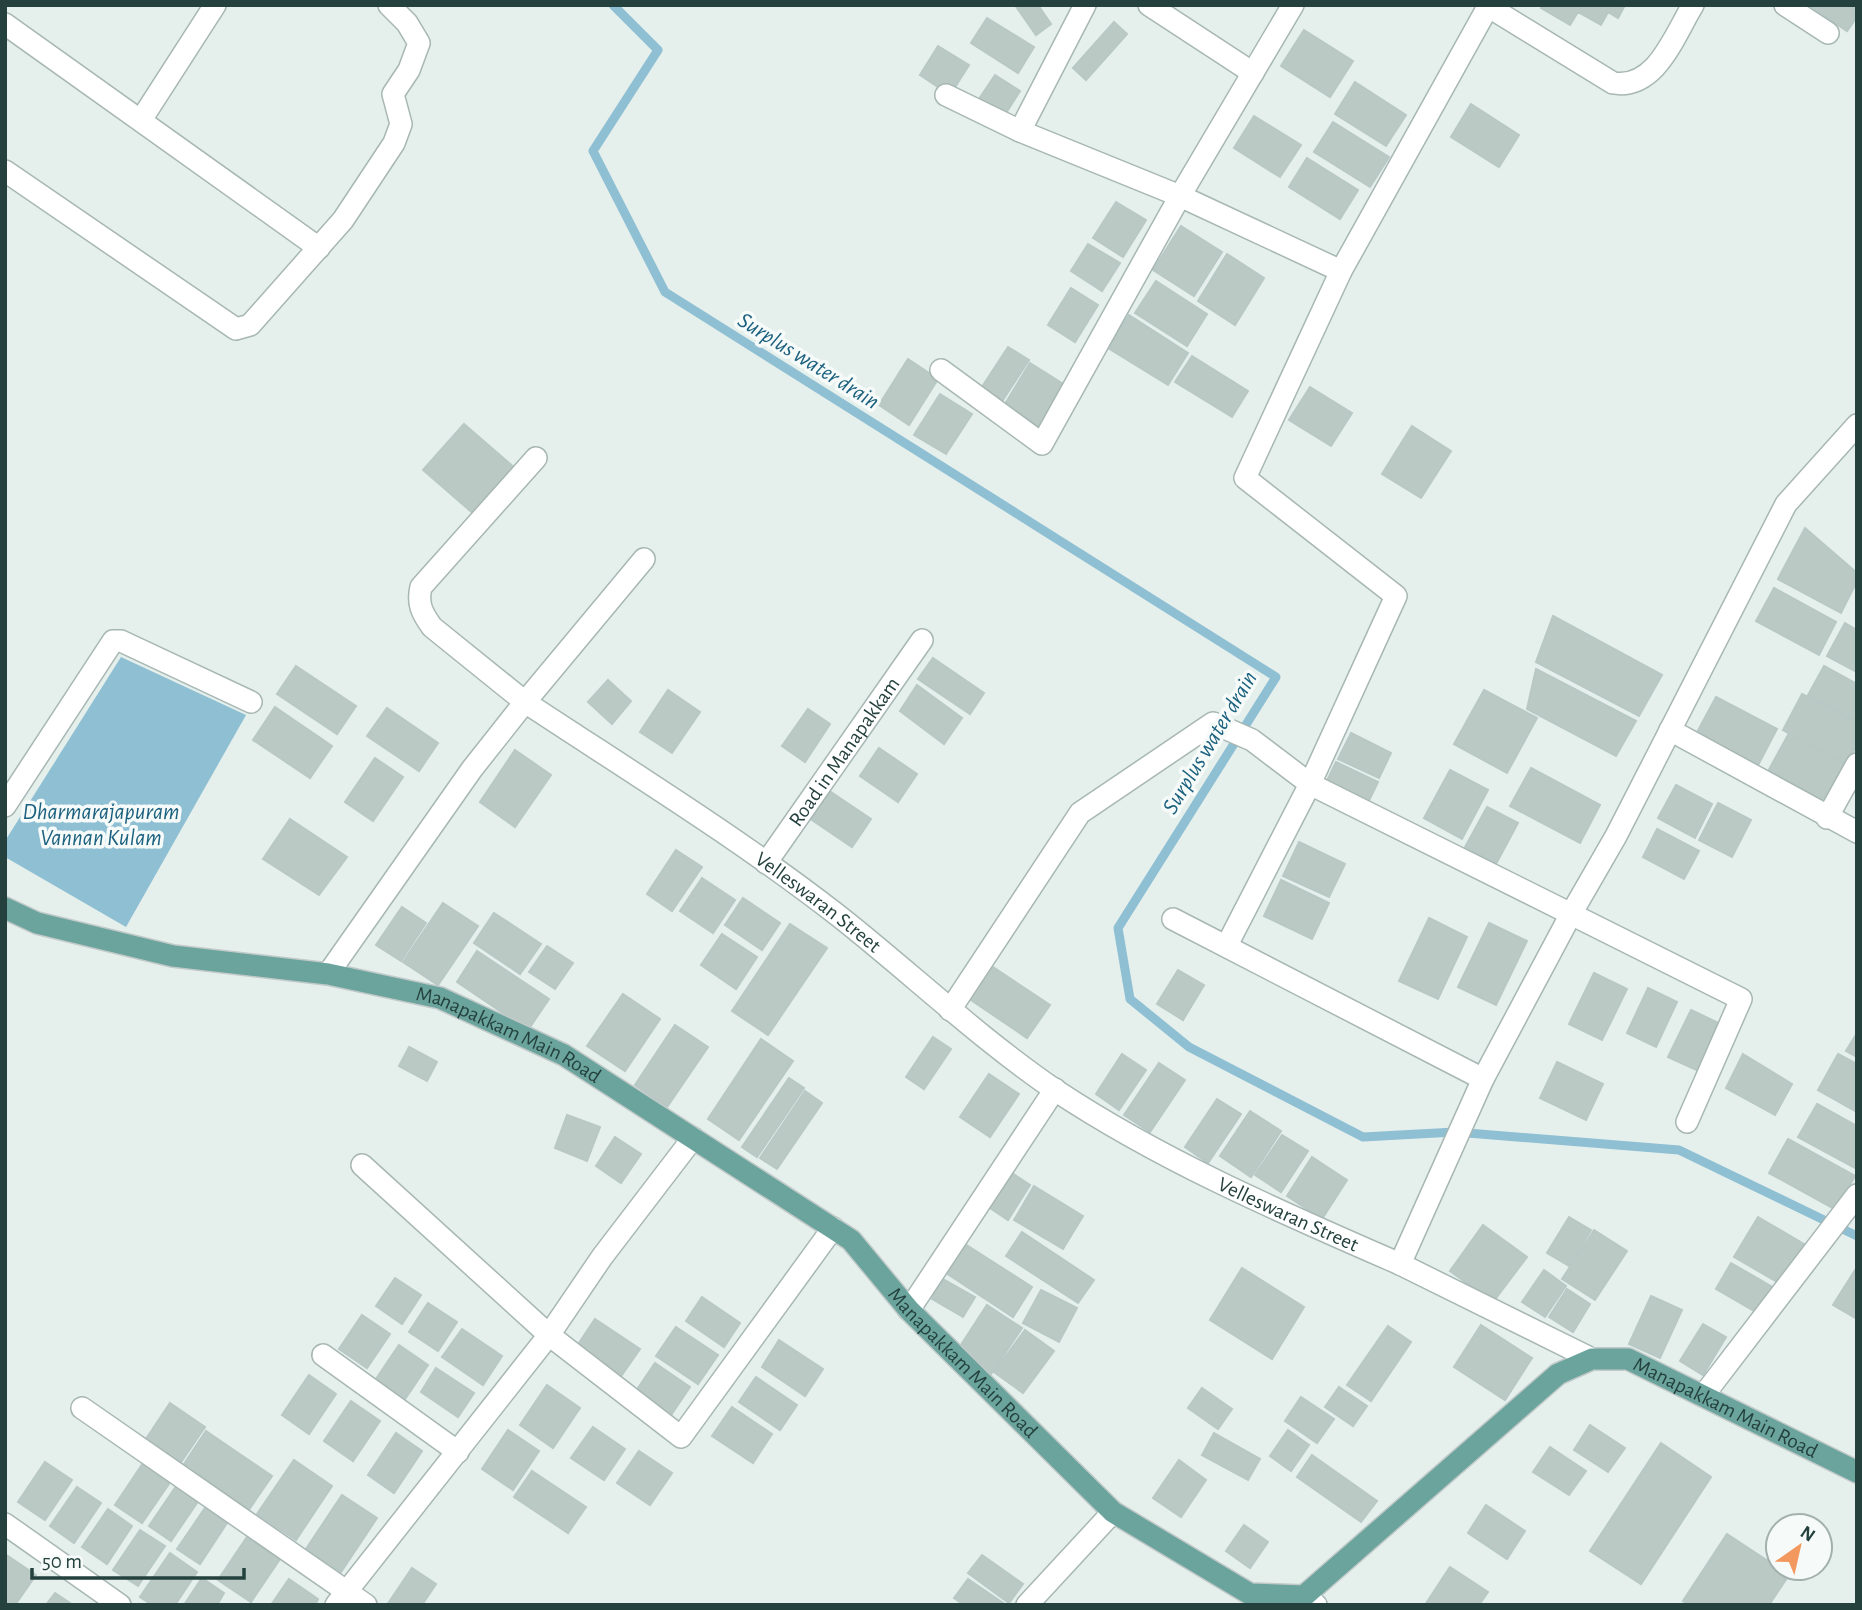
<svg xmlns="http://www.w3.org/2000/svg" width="1862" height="1610" font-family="'Alegreya Sans',sans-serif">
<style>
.water{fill:#8ebfd3}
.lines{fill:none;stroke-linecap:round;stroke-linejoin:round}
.stream{stroke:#8ebfd3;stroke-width:9}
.building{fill:#bbc9c5;stroke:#b8c8c4;stroke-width:2}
.minor-casing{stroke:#a7b7b4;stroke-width:24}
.major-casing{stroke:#c2cac9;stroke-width:24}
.minor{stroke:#fff;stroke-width:21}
.major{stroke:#6aa49d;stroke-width:21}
.labels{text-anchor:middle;stroke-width:7;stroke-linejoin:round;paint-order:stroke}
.street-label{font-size:21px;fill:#24413d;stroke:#f6fbf9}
.water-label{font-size:23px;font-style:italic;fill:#1c617f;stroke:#f6fbf9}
</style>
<rect width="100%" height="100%" fill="#e5efec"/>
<path class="water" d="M 121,657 L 246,715 L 126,927 L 5,857 L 5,841 Z"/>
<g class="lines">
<path class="stream" d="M 613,5 L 658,50 L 593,151 L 665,292 L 1276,677 L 1118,928 L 1130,999 L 1189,1047 L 1363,1137 L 1455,1132 L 1679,1150 L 1857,1236"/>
</g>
<path class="building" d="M 1015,5 L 1038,5 L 1051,24 L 1036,35 Z
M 1543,5 L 1625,5 L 1618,18 L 1608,12 L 1601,25 L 1578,12 L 1570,25 L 1541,8 Z
M 1809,5 L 1857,5 L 1857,17 L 1847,31 Z
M 987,18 L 1034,47 L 1018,73 L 971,43 Z
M 1114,22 L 1127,34 L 1086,80 L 1073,68 Z
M 1304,30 L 1353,61 L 1330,97 L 1281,66 Z
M 938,46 L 969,65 L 950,95 L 920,75 Z
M 995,75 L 1020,91 L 1003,118 L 977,102 Z
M 1355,82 L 1406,115 L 1386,146 L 1335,114 Z
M 1471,104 L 1519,135 L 1499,167 L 1451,137 Z
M 1254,116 L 1301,145 L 1280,177 L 1234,148 Z
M 1333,122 L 1389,157 L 1370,187 L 1314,152 Z
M 1307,158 L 1358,190 L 1340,219 L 1289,187 Z
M 1116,202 L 1146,220 L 1123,257 L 1093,238 Z
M 1181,226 L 1222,252 L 1194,296 L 1153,270 Z
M 1088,244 L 1120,263 L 1102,291 L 1071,271 Z
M 1227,254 L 1264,278 L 1235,325 L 1198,301 Z
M 1156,281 L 1207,314 L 1187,346 L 1135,313 Z
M 1071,288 L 1098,305 L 1075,342 L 1048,325 Z
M 1129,315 L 1188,353 L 1168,385 L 1108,348 Z
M 1008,347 L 1029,360 L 1001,403 L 980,390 Z
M 1192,356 L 1248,391 L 1232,417 L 1175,382 Z
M 908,359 L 938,379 L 909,425 L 879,405 Z
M 1030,363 L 1065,385 L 1039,426 L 1005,404 Z
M 1310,387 L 1352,413 L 1331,446 L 1289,420 Z
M 940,394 L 972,414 L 946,454 L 914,435 Z
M 464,424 L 516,469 L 475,515 L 423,470 Z
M 1412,426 L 1451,451 L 1421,498 L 1382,474 Z
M 1805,528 L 1857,573 L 1857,581 L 1841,613 L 1778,579 Z
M 1774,588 L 1836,622 L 1819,655 L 1756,621 Z
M 1553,616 L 1662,675 L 1639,716 L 1536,662 Z
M 1845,623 L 1857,630 L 1857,672 L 1827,656 Z
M 933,658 L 984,693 L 970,714 L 918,679 Z
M 296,666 L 356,706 L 337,734 L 277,694 Z
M 1824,666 L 1857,684 L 1857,722 L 1808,695 Z
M 1536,669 L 1636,721 L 1616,756 L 1527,709 Z
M 608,680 L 631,701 L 612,724 L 588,702 Z
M 917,685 L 962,718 L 944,744 L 900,711 Z
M 668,690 L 700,712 L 672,753 L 640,732 Z
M 1484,690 L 1537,718 L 1507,773 L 1454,744 Z
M 1802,694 L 1857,723 L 1857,745 L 1846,764 L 1783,730 Z
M 1716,697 L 1777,729 L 1756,769 L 1695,736 Z
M 275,707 L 332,746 L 310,778 L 253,740 Z
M 387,708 L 438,743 L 419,771 L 367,736 Z
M 808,709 L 830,724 L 805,762 L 782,746 Z
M 1351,733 L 1391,753 L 1379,778 L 1338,759 Z
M 1789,733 L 1849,766 L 1827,807 L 1766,775 Z
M 879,748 L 917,774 L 898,802 L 860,776 Z
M 515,750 L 551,775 L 515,827 L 480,802 Z
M 375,758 L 403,777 L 373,821 L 345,802 Z
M 1336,762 L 1378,782 L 1365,809 L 1323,789 Z
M 1531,768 L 1600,805 L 1580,843 L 1510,806 Z
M 1450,770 L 1488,790 L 1462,839 L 1424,818 Z
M 1676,785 L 1712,804 L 1695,838 L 1658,818 Z
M 828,790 L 871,819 L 852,847 L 809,818 Z
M 1718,803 L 1751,820 L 1732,857 L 1699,840 Z
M 1487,807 L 1518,823 L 1496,864 L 1465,847 Z
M 290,819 L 347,857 L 319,895 L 263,859 Z
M 1657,829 L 1699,851 L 1684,879 L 1643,857 Z
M 1299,842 L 1345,864 L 1329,897 L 1283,876 Z
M 676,850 L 702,867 L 672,911 L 647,894 Z
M 702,878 L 735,900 L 713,933 L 680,911 Z
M 1281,880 L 1329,903 L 1312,939 L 1264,916 Z
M 743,898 L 780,923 L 762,950 L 725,925 Z
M 443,903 L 478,926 L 438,985 L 403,962 Z
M 402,907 L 426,923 L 401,961 L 376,945 Z
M 494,913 L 541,944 L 520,974 L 474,943 Z
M 1429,918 L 1467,937 L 1438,999 L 1399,981 Z
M 1489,923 L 1527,941 L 1496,1005 L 1458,987 Z
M 790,924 L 827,948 L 768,1035 L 732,1011 Z
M 722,934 L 757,957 L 736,989 L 701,965 Z
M 547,946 L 573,963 L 555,989 L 529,972 Z
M 477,951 L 549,999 L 528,1030 L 457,982 Z
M 990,965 L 1050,1005 L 1027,1038 L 968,998 Z
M 1178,970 L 1204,985 L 1183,1020 L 1157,1004 Z
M 1594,973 L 1627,989 L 1602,1040 L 1569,1024 Z
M 1648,988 L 1677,1002 L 1656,1047 L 1627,1033 Z
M 623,994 L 660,1019 L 625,1071 L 587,1046 Z
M 1691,1010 L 1727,1027 L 1705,1074 L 1668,1057 Z
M 675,1025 L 708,1047 L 667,1107 L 635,1085 Z
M 1857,1033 L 1857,1057 L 1846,1051 Z
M 933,1037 L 951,1049 L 924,1089 L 906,1077 Z
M 761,1039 L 793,1061 L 739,1140 L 708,1119 Z
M 409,1047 L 437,1062 L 427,1081 L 399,1066 Z
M 1122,1054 L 1146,1070 L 1119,1110 L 1096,1094 Z
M 1743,1054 L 1792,1084 L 1775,1115 L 1726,1088 Z
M 1838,1054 L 1857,1064 L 1857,1112 L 1818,1090 Z
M 1557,1062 L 1603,1084 L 1586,1120 L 1540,1098 Z
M 1159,1063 L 1185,1080 L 1150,1132 L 1124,1115 Z
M 989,1074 L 1019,1094 L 990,1137 L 960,1117 Z
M 789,1078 L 804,1088 L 757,1157 L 742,1147 Z
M 805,1091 L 822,1103 L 777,1169 L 760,1158 Z
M 1217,1099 L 1241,1114 L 1208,1163 L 1185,1147 Z
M 1817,1104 L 1857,1126 L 1857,1169 L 1798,1137 Z
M 1250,1111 L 1281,1131 L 1251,1177 L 1220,1156 Z
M 567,1115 L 600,1127 L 587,1161 L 555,1148 Z
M 1282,1135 L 1308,1151 L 1281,1192 L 1255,1175 Z
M 615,1137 L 641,1154 L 621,1183 L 596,1166 Z
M 1788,1139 L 1855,1176 L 1836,1210 L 1769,1173 Z
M 1312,1157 L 1347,1180 L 1322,1219 L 1287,1196 Z
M 1009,1171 L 1030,1185 L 1008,1220 L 987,1206 Z
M 1034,1186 L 1083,1216 L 1063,1249 L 1014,1220 Z
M 1569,1217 L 1591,1230 L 1569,1266 L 1547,1253 Z
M 1758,1217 L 1809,1247 L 1786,1287 L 1734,1257 Z
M 1483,1225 L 1527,1257 L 1493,1302 L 1450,1271 Z
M 1594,1230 L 1627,1251 L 1595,1300 L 1562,1279 Z
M 1022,1232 L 1094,1280 L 1078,1303 L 1006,1256 Z
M 965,1244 L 1032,1287 L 1013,1317 L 946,1273 Z
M 1731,1263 L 1781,1292 L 1766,1318 L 1716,1289 Z
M 1857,1267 L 1857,1319 L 1833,1305 Z
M 1242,1268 L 1304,1307 L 1272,1359 L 1210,1320 Z
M 1544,1270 L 1566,1286 L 1545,1317 L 1522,1302 Z
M 395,1278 L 421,1295 L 402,1324 L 376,1306 Z
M 943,1279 L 975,1297 L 963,1317 L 932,1299 Z
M 1567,1289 L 1590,1304 L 1573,1332 L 1549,1317 Z
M 1041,1290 L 1077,1308 L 1059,1342 L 1023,1323 Z
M 1651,1296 L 1682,1310 L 1660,1358 L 1629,1344 Z
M 702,1297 L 740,1323 L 724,1347 L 686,1321 Z
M 428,1303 L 457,1322 L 438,1351 L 409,1332 Z
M 987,1305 L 1022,1328 L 991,1374 L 957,1351 Z
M 362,1315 L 390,1334 L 367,1368 L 339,1349 Z
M 595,1319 L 640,1349 L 619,1379 L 575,1349 Z
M 1703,1324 L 1726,1337 L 1703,1375 L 1680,1361 Z
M 1481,1325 L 1532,1358 L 1505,1400 L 1454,1367 Z
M 1388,1326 L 1411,1342 L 1371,1401 L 1347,1385 Z
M 676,1327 L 718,1355 L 698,1384 L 656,1356 Z
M 462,1329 L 502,1356 L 483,1385 L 442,1357 Z
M 1025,1330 L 1054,1351 L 1023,1393 L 994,1372 Z
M 779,1340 L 823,1369 L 805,1396 L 762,1367 Z
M 399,1345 L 428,1365 L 403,1402 L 374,1382 Z
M 655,1363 L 690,1387 L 669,1418 L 634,1394 Z
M 436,1368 L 474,1393 L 458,1417 L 421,1392 Z
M 309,1375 L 336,1394 L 309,1434 L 282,1415 Z
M 756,1377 L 797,1405 L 780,1430 L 739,1402 Z
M 547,1385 L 580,1408 L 553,1448 L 520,1425 Z
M 1339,1387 L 1367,1406 L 1353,1426 L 1325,1407 Z
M 1202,1388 L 1232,1409 L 1218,1429 L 1188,1408 Z
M 1301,1397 L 1334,1419 L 1317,1443 L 1285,1421 Z
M 351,1401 L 380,1421 L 353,1461 L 324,1441 Z
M 170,1403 L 205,1427 L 177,1468 L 142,1445 Z
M 732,1407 L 772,1434 L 753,1463 L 712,1436 Z
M 1590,1425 L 1625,1448 L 1608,1472 L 1574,1450 Z
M 593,1427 L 625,1449 L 604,1480 L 571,1458 Z
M 508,1430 L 539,1451 L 513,1490 L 482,1469 Z
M 1288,1430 L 1309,1445 L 1291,1471 L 1270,1456 Z
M 206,1431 L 272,1476 L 246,1514 L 180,1470 Z
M 396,1433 L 422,1451 L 394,1493 L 368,1475 Z
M 1214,1433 L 1260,1459 L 1248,1480 L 1202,1455 Z
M 1661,1443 L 1711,1477 L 1641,1584 L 1590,1551 Z
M 1550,1447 L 1586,1471 L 1569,1495 L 1533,1472 Z
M 639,1451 L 672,1473 L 650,1505 L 617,1483 Z
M 1312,1455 L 1377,1501 L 1361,1522 L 1297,1477 Z
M 145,1460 L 173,1478 L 142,1523 L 115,1505 Z
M 294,1460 L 332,1486 L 296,1540 L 257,1514 Z
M 1179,1460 L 1206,1480 L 1181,1517 L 1153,1498 Z
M 45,1462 L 72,1480 L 45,1520 L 18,1502 Z
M 532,1471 L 586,1507 L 568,1533 L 514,1497 Z
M 177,1485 L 199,1500 L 171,1541 L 149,1526 Z
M 77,1487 L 101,1503 L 74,1543 L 50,1526 Z
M 342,1495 L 377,1518 L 341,1572 L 306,1549 Z
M 1486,1505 L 1525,1531 L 1507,1559 L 1468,1533 Z
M 205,1508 L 227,1523 L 200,1564 L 177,1549 Z
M 108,1509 L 132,1526 L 107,1564 L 82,1547 Z
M 1244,1525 L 1268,1542 L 1250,1568 L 1226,1551 Z
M 140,1530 L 165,1546 L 138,1586 L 113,1570 Z
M 1727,1534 L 1789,1575 L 1769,1605 L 1689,1605 L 1683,1601 Z
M 247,1537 L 280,1559 L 251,1602 L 218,1580 Z
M 170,1553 L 197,1572 L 175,1605 L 152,1605 L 140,1597 Z
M 5,1554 L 36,1575 L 15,1605 L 5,1605 Z
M 982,1555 L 1023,1584 L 1009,1603 L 968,1573 Z
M 1450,1567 L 1488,1592 L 1479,1605 L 1425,1605 Z
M 412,1568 L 436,1584 L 422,1605 L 387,1605 Z
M 202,1578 L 224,1593 L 217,1605 L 184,1605 Z
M 289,1579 L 318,1599 L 315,1605 L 271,1605 Z
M 968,1579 L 1006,1605 L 964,1605 L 954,1598 Z
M 55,1593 L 73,1605 L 46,1605 Z"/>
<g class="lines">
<g class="minor-casing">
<g id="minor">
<path d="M 1085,5 L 1020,131 L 1180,196 L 1341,271"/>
<path d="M 1149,5 L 1253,73"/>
<path d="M 1486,5 L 1613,83 C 1656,90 1674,36 1693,5"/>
<path d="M 1489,5 L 1341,271 L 1245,478 L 1396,596 L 1310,784 L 1571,914 L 1483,1079 L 1400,1264 L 1592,1359"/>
<path d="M 1785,5 L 1828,33"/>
<path d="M 5,24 L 319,248"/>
<path d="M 946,95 L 1020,131"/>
<path d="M 141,120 L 215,5"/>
<path d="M 5,171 L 236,329 L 250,325 L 343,220 L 394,143 L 401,124 L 393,94 L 409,70 L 419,43 L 407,23 L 389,5"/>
<path d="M 941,370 L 1042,444 L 1180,196 L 1293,5"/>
<path d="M 536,458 L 421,587 C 417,604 422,613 432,627 L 525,702 L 644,559"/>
<path d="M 1670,730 L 1857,832"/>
<path d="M 5,806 L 113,641 L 121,641 L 251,702"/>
<path d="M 1827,818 L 1857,764"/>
<path id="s1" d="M 766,863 L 922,640"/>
<path d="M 1173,919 L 1483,1079"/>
<path id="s2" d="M 328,974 L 472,769 L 525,702 C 631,772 740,839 840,917 C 912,974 979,1038 1055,1090 C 1162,1161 1283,1213 1400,1264"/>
<path d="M 950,1010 L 1080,813 L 1213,723 L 1252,740 L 1310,784 L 1227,945"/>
<path d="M 1687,1122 L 1741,999 L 1571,914 L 1616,836 L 1786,504 L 1857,425"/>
<path d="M 362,1165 L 549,1335 L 681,1437 L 833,1228"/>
<path d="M 909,1310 L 1055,1089"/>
<path d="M 323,1355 L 458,1452"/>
<path d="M 1703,1396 L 1857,1195"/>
<path d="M 82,1408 L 366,1605"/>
<path d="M 5,1524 L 120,1605"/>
<path d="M 1304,1596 L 1316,1605"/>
<path d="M 336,1605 L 549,1335 L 602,1257 L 693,1138"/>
<path d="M 1027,1605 L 1113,1512"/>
</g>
</g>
<g class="major-casing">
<g id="major">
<path id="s3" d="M 5,908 L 37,923 L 173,956 L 328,974 L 440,998 L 564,1055 L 851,1240 L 909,1310 L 1113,1512 L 1250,1594 L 1304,1596 L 1558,1374 L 1592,1359 L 1628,1359 L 1857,1472"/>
</g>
</g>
<use href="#minor" class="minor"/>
<use href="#major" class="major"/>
</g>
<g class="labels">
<g class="street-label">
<text dy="7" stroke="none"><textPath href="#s1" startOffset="136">Road in Manapakkam</textPath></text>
<text dy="7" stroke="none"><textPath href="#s2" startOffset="691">Velleswaran Street</textPath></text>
<text dy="7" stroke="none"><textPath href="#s3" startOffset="523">Manapakkam Main Road</textPath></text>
<text dy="7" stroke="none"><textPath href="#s2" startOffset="1258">Velleswaran Street</textPath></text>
<text dy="7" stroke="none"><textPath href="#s3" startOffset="1090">Manapakkam Main Road</textPath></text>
<text dy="7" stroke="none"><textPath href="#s3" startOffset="2035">Manapakkam Main Road</textPath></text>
</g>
<g class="water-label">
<text transform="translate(809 360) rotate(32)" y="8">Surplus water drain</text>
<text transform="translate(1209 742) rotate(-59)" y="8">Surplus water drain</text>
<text x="101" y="819">Dharmarajapuram<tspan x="101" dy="26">Vannan Kulam</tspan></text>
</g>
</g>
<rect width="1862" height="1610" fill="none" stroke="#24413d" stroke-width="14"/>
<g transform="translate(1799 1547) rotate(34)"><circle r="33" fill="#f6fbf9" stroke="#a2b1ae" stroke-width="2"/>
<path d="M0-5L12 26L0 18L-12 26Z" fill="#f3985f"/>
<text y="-10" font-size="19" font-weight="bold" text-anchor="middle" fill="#24413d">N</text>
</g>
<path d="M32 1568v10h212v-10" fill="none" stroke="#24413d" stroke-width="3.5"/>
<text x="42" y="1568" font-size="21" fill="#24413d" stroke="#f6fbf9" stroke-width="5" paint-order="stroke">50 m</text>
</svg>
